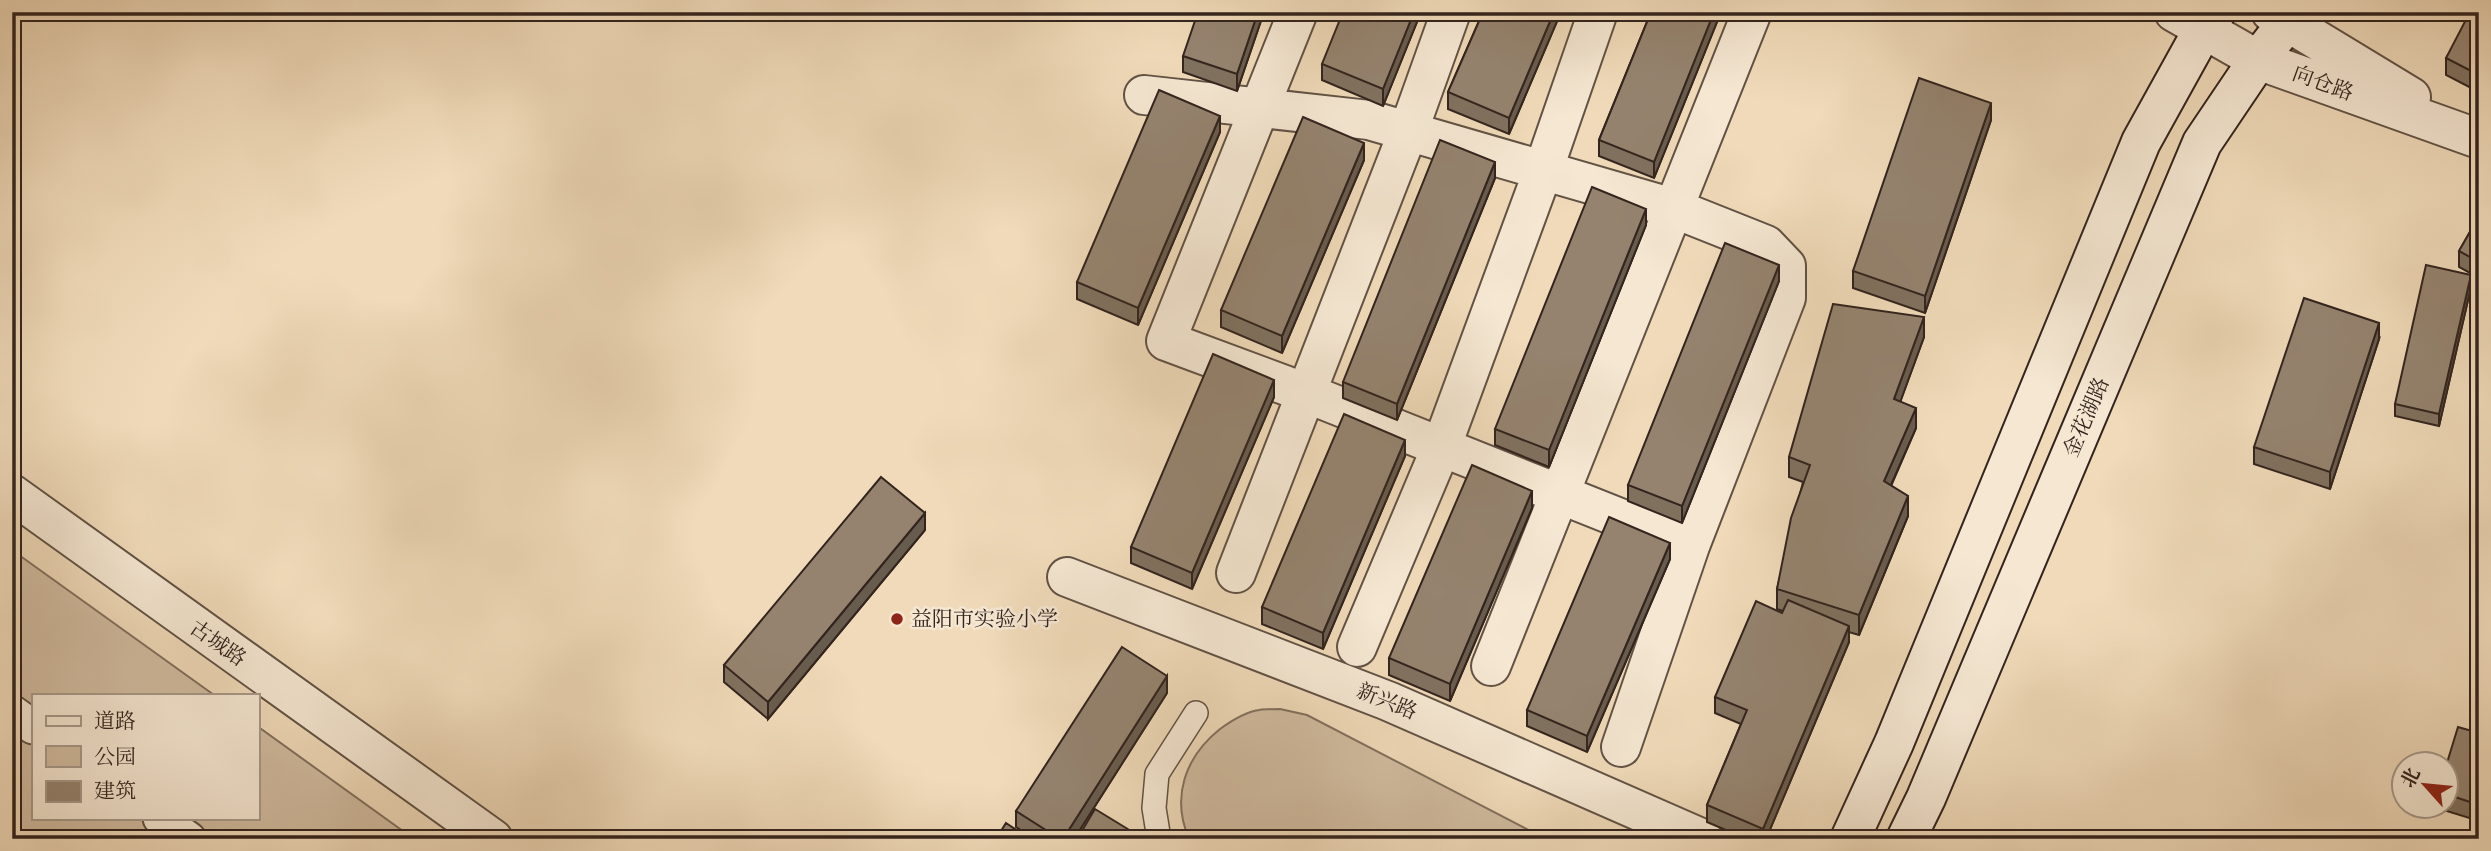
<svg xmlns="http://www.w3.org/2000/svg" width="2491" height="851" font-family="Vollkorn,'Noto Serif SC',serif">
<style>
.green{fill:#d0bb9f;stroke:#82705e;stroke-width:2}
.lines{fill:none;stroke-linecap:round;stroke-linejoin:round}
.service-casing{stroke:#625245;stroke-width:26}
.pedestrian-casing{stroke:#625245;stroke-width:37}
.minor-casing{stroke:#625245;stroke-width:42}
.tertiary-casing{stroke:#625245;stroke-width:42}
.secondary-casing{stroke:#33241e;stroke-width:42}
.service{stroke:#f5e7d2;stroke-width:23}
.pedestrian{stroke:#f5e7d2;stroke-width:33}
.minor{stroke:#f5e7d2;stroke-width:38}
.tertiary{stroke:#f5e7d2;stroke-width:38}
.secondary{stroke:#f5e7d2;stroke-width:38}
.wall{fill:#80715f;stroke:#33241e;stroke-width:2}
.shaded-wall{fill:#685c4e;stroke:#33241e;stroke-width:2}
.building{fill:#95836f;stroke:#33241e;stroke-width:2}
.poi-dot{fill:#8f2418;stroke:#f5e7d2;stroke-width:2.5}
.labels{text-anchor:middle;stroke-width:5;stroke-linejoin:round;paint-order:stroke}
.street-label{font-size:21px;fill:#33241e;stroke:#f5e7d2}
.poi-label{font-size:21px;fill:#33241e;stroke:#f5e7d2;text-anchor:start}
</style>
<rect width="100%" height="100%" fill="#f0dab9"/>
<filter id="stains"><feTurbulence type="fractalNoise" baseFrequency=".00286" numOctaves="4"/><feColorMatrix values="0 0 0 0 .2 0 0 0 0 .09 0 0 0 0 .02 0 0 0 .5 -.17"/></filter>
<radialGradient id="worn" r=".72"><stop offset=".6" stop-color="#630" stop-opacity="0"/><stop offset="1" stop-color="#630" stop-opacity=".3"/></radialGradient>
<path class="green" d="M 12,550 L 214,695 L 33,695 L 33,818 L 257,818 L 257,726 L 414,839 L 12,839 Z
M 1280,709 L 1307,715 L 1546,839 L 1189,839 C 1171,797 1185,757 1220,729 C 1231,721 1245,712 1259,710 C 1265,709 1273,709 1280,709 Z"/>
<g class="lines">
<g class="service-casing">
<path id="service" d="M 1159,839 L 1154,808 L 1157,774 L 1196,713"/>
</g>
<g class="pedestrian-casing">
<path id="pedestrian" d="M 12,712 L 33,727
M 160,818 L 189,839"/>
</g>
<g class="minor-casing">
<path id="minor" d="M 1298,12 L 1166,341 L 1306,393 L 1690,546
M 1144,95 L 1369,120 L 1673,208 L 1766,245 L 1786,266 L 1786,298 L 1690,546 L 1621,747
M 1236,573 L 1408,132 L 1451,12
M 1067,577 L 1388,701 L 1703,839
M 1357,647 L 1441,448 L 1543,171 L 1598,12
M 1491,666 L 1752,12"/>
</g>
<g class="tertiary-casing">
<path id="tertiary" d="M 2174,12 L 2258,60 L 2479,139
M 2271,12 L 2411,97
M 12,494 L 493,839"/>
</g>
<g class="secondary-casing">
<path id="secondary" d="M 1850,839 L 1894,743 L 2141,142 L 2203,30 L 2216,12
M 1906,839 L 1926,798 L 2202,143 L 2258,60 L 2295,12"/>
</g>
<use href="#service" class="service"/>
<use href="#pedestrian" class="pedestrian"/>
<use href="#minor" class="minor"/>
<use href="#tertiary" class="tertiary"/>
<use href="#secondary" class="secondary"/>
</g>
<path class="wall" d="M 1264,12 L 1237,91 L 1183,72 L 1183,56 Z
M 1421,12 L 1383,106 L 1322,80 L 1322,64 Z
M 1483,12 L 1561,12 L 1509,134 L 1448,109 L 1448,92 Z
M 1651,12 L 1721,12 L 1654,178 L 1599,156 L 1599,140 Z
M 2479,12 L 2479,92 L 2446,75 L 2446,58 Z
M 1991,120 L 1925,313 L 1853,288 L 1853,271 Z
M 1220,132 L 1138,325 L 1077,299 L 1077,282 Z
M 1364,160 L 1282,353 L 1221,327 L 1221,310 Z
M 1495,178 L 1397,420 L 1343,398 L 1343,382 Z
M 2479,216 L 2479,278 L 2459,267 L 2459,251 Z
M 1646,225 L 1549,467 L 1495,445 L 1495,429 Z
M 1779,281 L 1682,523 L 1628,501 L 1628,485 Z
M 2471,287 L 2439,426 L 2395,416 L 2395,404 Z
M 1924,337 L 1900,402 L 1916,428 L 1891,486 L 1908,516 L 1859,635 L 1849,632 L 1849,642 L 1766,839 L 1747,839 L 1707,822 L 1707,805 L 1741,724 L 1715,713 L 1715,697 L 1783,611 L 1777,609 L 1777,589 L 1803,482 L 1789,477 L 1789,457 Z
M 2379,339 L 2330,489 L 2254,464 L 2254,447 Z
M 1274,397 L 1192,589 L 1131,563 L 1131,547 Z
M 1405,456 L 1323,649 L 1262,624 L 1262,607 Z
M 1532,508 L 1450,701 L 1389,675 L 1389,658 Z
M 925,530 L 768,719 L 724,682 L 724,665 Z
M 1670,559 L 1587,752 L 1527,726 L 1527,710 Z
M 1167,693 L 1074,839 L 1035,839 L 1016,827 L 1016,811 Z
M 2479,733 L 2479,821 L 2437,808 L 2437,806 L 2446,806 L 2446,766 Z"/>
<path class="shaded-wall" d="M 1258,12 L 1264,12 L 1237,91 L 1237,74 Z
M 1414,12 L 1421,12 L 1383,106 L 1383,89 Z
M 1554,12 L 1561,12 L 1509,134 L 1509,118 Z
M 1714,12 L 1721,12 L 1654,178 L 1654,162 Z
M 1991,103 L 1991,120 L 1925,313 L 1925,296 Z
M 1220,116 L 1220,132 L 1138,325 L 1138,308 Z
M 1364,143 L 1364,160 L 1282,353 L 1282,336 Z
M 1495,162 L 1495,178 L 1397,420 L 1397,404 Z
M 1646,209 L 1646,225 L 1549,467 L 1549,450 Z
M 1779,265 L 1779,281 L 1682,523 L 1682,506 Z
M 2471,275 L 2471,287 L 2439,426 L 2439,414 Z
M 1924,317 L 1924,337 L 1894,419 L 1894,399 Z
M 2379,323 L 2379,339 L 2330,489 L 2330,472 Z
M 1274,380 L 1274,397 L 1192,589 L 1192,573 Z
M 1916,408 L 1916,428 L 1884,501 L 1884,481 Z
M 1405,440 L 1405,456 L 1323,649 L 1323,633 Z
M 1532,491 L 1532,508 L 1450,701 L 1450,684 Z
M 1908,496 L 1908,516 L 1859,635 L 1859,615 Z
M 925,513 L 925,530 L 768,719 L 768,702 Z
M 1670,543 L 1670,559 L 1587,752 L 1587,736 Z
M 1849,626 L 1849,642 L 1766,839 L 1763,839 L 1763,829 Z
M 1167,676 L 1167,693 L 1074,839 L 1063,839 Z"/>
<path class="building" d="M 1198,12 L 1258,12 L 1237,74 L 1183,56 Z
M 1343,12 L 1414,12 L 1383,89 L 1322,64 Z
M 1483,12 L 1554,12 L 1509,118 L 1448,92 Z
M 1651,12 L 1714,12 L 1654,162 L 1599,140 Z
M 2470,12 L 2479,12 L 2479,75 L 2446,58 Z
M 1919,78 L 1991,103 L 1925,296 L 1853,271 Z
M 1159,90 L 1220,116 L 1138,308 L 1077,282 Z
M 1303,117 L 1364,143 L 1282,336 L 1221,310 Z
M 1440,140 L 1495,162 L 1397,404 L 1343,382 Z
M 1592,187 L 1646,209 L 1549,450 L 1495,429 Z
M 2479,216 L 2479,262 L 2459,251 Z
M 1725,243 L 1779,265 L 1682,506 L 1628,485 Z
M 2426,265 L 2471,275 L 2439,414 L 2395,404 Z
M 2304,298 L 2379,323 L 2330,472 L 2254,447 Z
M 1833,304 L 1924,317 L 1894,399 L 1916,408 L 1884,481 L 1908,496 L 1859,615 L 1777,589 L 1791,518 L 1810,465 L 1789,457 Z
M 1213,354 L 1274,380 L 1192,573 L 1131,547 Z
M 1344,414 L 1405,440 L 1323,633 L 1262,607 Z
M 1472,465 L 1532,491 L 1450,684 L 1389,658 Z
M 881,477 L 925,513 L 768,702 L 724,665 Z
M 1609,517 L 1670,543 L 1587,736 L 1527,710 Z
M 1788,600 L 1849,626 L 1763,829 L 1707,805 L 1747,710 L 1715,697 L 1756,601 L 1782,613 Z
M 1122,647 L 1167,676 L 1063,839 L 1060,839 L 1016,811 Z
M 2458,727 L 2479,733 L 2479,805 L 2446,794 L 2446,766 Z
M 1095,809 L 1144,839 L 1077,839 Z
M 1006,823 L 1030,839 L 996,839 Z"/>
<circle class="poi-dot" cx="897" cy="619" r="7"/>
<g class="labels">
<g class="street-label">
<text transform="translate(2323 83) rotate(20)" y="7">向仓路</text>
<text transform="translate(2086 417) rotate(-67)" y="7">金花湖路</text>
<text transform="translate(218 643) rotate(35)" y="7">古城路</text>
<text transform="translate(1387 701) rotate(22)" y="7">新兴路</text>
</g>
<g class="poi-label">
<text x="911" y="626">益阳市实验小学</text>
</g>
</g>
<rect width="2491" height="851" fill="none" stroke="#f0dab9" stroke-width="42"/>
<rect x="14" y="14" width="2463" height="823" fill="none" stroke="#33241e" stroke-width="3.5"/>
<rect x="21" y="21" width="2449" height="809" fill="none" stroke="#33241e" stroke-width="2"/>
<rect x="32" y="694" width="228" height="126" fill="#f5e7d2" stroke="#a7998a" stroke-width="2"/>
<rect x="46" y="716" width="35" height="10" fill="#f5e7d2" stroke="#a7998a" stroke-width="2"/>
<text x="94" y="728" font-size="21" fill="#33241e">道路</text>
<rect x="46" y="746" width="35" height="21" fill="#d0bb9f" stroke="#a7998a" stroke-width="2"/>
<text x="94" y="764" font-size="21" fill="#33241e">公园</text>
<rect x="46" y="781" width="35" height="21" fill="#95836f" stroke="#a7998a" stroke-width="2"/>
<text x="94" y="798" font-size="21" fill="#33241e">建筑</text>
<g transform="translate(2425 785) rotate(297)"><circle r="33" fill="#f5e7d2" stroke="#a7998a" stroke-width="2"/>
<path d="M0-5L12 26L0 18L-12 26Z" fill="#8f2418"/>
<text y="-10" font-size="19" font-weight="bold" text-anchor="middle" fill="#33241e">北</text>
</g>
<rect width="100%" height="100%" filter="url(#stains)"/>
<rect width="100%" height="100%" fill="url(#worn)"/>
</svg>
